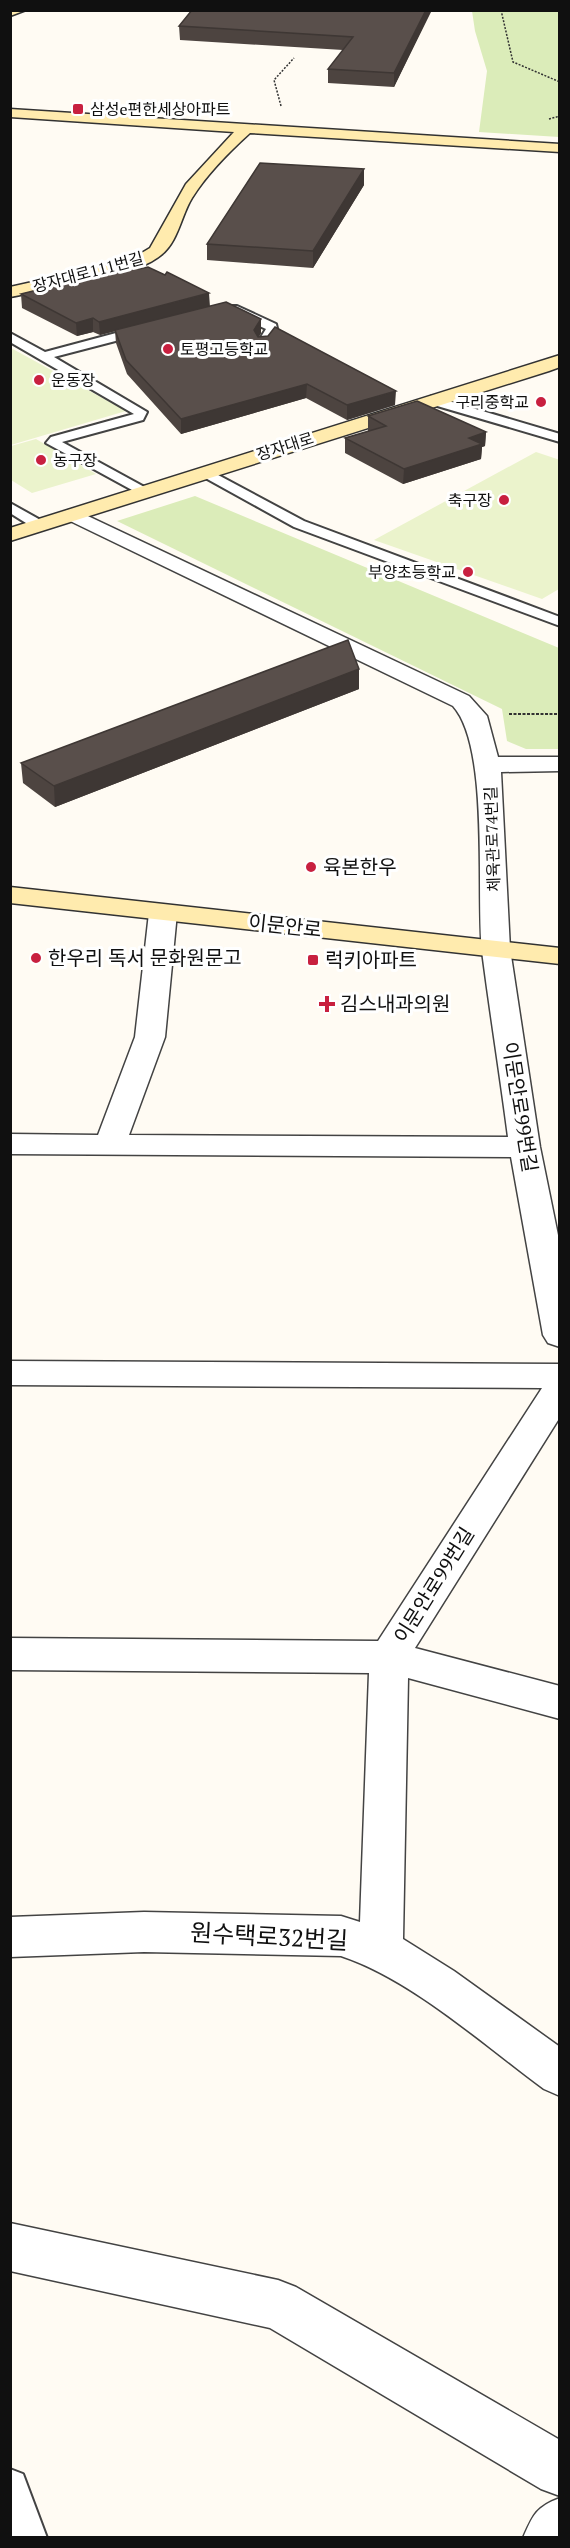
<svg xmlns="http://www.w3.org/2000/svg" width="570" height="2548" font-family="'PT Serif','Noto Sans KR',serif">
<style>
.green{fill:#dbecb9}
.pitch{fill:#ebf3cc}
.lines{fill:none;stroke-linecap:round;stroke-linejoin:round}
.lane-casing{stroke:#434343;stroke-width:4}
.street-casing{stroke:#434343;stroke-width:3}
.secondary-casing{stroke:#323232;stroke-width:3}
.path-far1{stroke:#323232;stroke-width:1.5;stroke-dasharray:2 1.5;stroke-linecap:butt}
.path{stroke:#323232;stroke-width:2;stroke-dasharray:3 1.5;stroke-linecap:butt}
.lane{fill:#fff;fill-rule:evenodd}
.street{fill:#fff;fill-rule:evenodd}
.secondary{fill:#ffebae;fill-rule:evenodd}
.wall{fill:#4d4440}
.shaded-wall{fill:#3e3734}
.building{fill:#594f4b;stroke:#3e3734;stroke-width:1.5}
.poi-dot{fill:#c8203f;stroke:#fff;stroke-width:2}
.labels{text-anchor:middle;stroke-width:6;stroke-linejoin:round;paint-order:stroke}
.far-poi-label{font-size:16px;fill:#101010;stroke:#fff;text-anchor:start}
.far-street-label{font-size:16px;fill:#101010;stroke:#fff}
.poi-label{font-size:20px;fill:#101010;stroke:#fff;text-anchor:start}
.street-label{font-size:20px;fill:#101010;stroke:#fff}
.near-street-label{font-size:24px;fill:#101010;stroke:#fff}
</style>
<rect width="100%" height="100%" fill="#fffbf3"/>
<path class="green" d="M 472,11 L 559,11 L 559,137 L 479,132 L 487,71 L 475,31 Z
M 195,496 L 559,648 L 559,749 L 526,749 L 507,741 L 502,709 L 117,521 Z"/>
<path class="pitch" d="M 11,348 L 126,411 L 11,445 Z
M 36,439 L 96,474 L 32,493 L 11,480 L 11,446 Z
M 536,452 L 560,460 L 559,589 L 542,599 L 374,540 Z"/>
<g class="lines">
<g class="lane-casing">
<path id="lane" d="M 229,306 L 237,306 L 276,324 L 278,333 L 266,348 L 258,348 L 256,345 L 266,329 L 229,312 Z
M 146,325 L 150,326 L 150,332 L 54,357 L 147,412 L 143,420 L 62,442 L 148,489 L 150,492 L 143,496 L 46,443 L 51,437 L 134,414 L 10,342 L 10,333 L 45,352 Z
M 432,396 L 560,434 L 560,442 L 427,403 L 426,400 Z
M 205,468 L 304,521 L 560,617 L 560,626 L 294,527 L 200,475 L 198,472 Z
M 10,503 L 44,522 L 46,525 L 44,528 L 34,528 L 10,513 Z
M 10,2469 L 23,2474 L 47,2538 L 11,2538 Z"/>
</g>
<g class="street-casing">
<path id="street" d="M 73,509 L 469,696 L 487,716 L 498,757 L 560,757 L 560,771 L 501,772 L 510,949 L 540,1147 L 560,1245 L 560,1347 L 548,1343 L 543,1335 L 511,1157 L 10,1154 L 10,1134 L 98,1135 L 135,1037 L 149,913 L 153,907 L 163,905 L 173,907 L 177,913 L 165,1037 L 129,1135 L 508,1137 C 500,1075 490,1013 482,951 C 476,892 490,747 453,706 L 66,519 L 63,515 L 66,511 Z
M 10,1361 L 560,1364 L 560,1417 L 415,1648 L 560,1686 L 560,1719 L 408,1678 L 403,1939 L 454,1971 L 560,2047 L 560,2096 L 544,2089 C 484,2045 411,1979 341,1956 L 144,1952 L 10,1957 L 10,1917 L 144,1912 L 341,1916 L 360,1922 L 369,1673 L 10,1670 L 10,1638 L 378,1641 L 542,1388 L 10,1385 Z
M 10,2223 L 278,2280 L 296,2287 L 560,2440 L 560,2496 L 541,2489 L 270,2328 L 10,2271 Z
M 560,2498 L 560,2538 L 523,2538 C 533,2515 536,2507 560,2498 Z"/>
</g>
<g class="secondary-casing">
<path id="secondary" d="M 10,10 L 26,10 L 10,16 Z
M 10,109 L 560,144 L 560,152 L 250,133 C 228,153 207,174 192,198 C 181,216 178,242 161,255 C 132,279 49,289 10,297 L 10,287 L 104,266 L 140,254 L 150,248 L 186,184 L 234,132 L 10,117 Z
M 560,355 L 560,367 L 549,371 L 10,541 L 10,528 Z
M 10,887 L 560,948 L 560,964 L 10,903 Z"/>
</g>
<path class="path-far1" d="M 501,10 L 513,62 L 560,82
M 281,106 L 274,80 L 294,58
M 549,119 L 560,116"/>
<path class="path" d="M 509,714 L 560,714"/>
<use href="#lane" class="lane"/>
<use href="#street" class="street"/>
<use href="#secondary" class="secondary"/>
</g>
<path class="wall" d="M 192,10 L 431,10 L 394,87 L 328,83 L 328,69 L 343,50 L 180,40 L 179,26 Z
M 364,169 L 364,185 L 313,268 L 207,260 L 207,244 Z
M 21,294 L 210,306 L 261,319 L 261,333 L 259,337 L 395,405 L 347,420 L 306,398 L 181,434 L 127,374 L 116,343 L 115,331 L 100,335 L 93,332 L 77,336 L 22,308 Z
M 368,416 L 486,432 L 485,446 L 482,447 L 481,459 L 403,484 L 345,453 L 345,438 L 369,431 L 368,431 Z
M 359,669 L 359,689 L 55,807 L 23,783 L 21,763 Z"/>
<path class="shaded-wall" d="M 426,10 L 431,10 L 431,12 L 394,87 L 394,73 Z
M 364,169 L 364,185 L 313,268 L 313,251 Z
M 209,293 L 210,307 L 100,335 L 99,322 Z
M 93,318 L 93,332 L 77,336 L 76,323 Z
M 261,319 L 261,333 L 254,344 L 254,330 Z
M 307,384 L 306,398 L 181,434 L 181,419 Z
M 396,391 L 395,405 L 347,420 L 347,405 Z
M 486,432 L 485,446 L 482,447 L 481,459 L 403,484 L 404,469 L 469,438 Z
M 359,669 L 359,689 L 55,807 L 54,786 Z"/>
<path class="building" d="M 192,10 L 426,10 L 394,73 L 328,69 L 353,37 L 179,26 Z
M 260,163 L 364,169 L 313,251 L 207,244 Z
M 133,266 L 139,269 L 148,267 L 165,275 L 167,272 L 209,293 L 99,322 L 93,318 L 76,323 L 21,294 Z
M 226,302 L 261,319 L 254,330 L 258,337 L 268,336 L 275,327 L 396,391 L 347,405 L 307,384 L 181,419 L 126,360 L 115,330 Z
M 417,401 L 486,432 L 469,438 L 482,444 L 404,469 L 345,438 L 386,426 L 368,416 Z
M 348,640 L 359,669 L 54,786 L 21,763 Z"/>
<g class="poi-dot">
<rect x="72" y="103" width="12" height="12" rx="3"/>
<circle cx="168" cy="349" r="6"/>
<circle cx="39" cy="380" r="6"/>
<circle cx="541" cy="402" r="6"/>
<circle cx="41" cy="460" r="6"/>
<circle cx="504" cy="500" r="6"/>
<circle cx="468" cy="572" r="6"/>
<circle cx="311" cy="867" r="6"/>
<circle cx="36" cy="958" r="6"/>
<rect x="307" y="954" width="12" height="12" rx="3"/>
<path d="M324 995h6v6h6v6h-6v6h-6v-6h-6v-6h6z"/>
</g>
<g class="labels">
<g class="far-poi-label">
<text x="90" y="115">삼성e편한세상아파트</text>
<text x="180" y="355">토평고등학교</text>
<text x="51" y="386">운동장</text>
<text x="529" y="408" text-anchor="end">구리중학교</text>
<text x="53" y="466">농구장</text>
<text x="492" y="506" text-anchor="end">축구장</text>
<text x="456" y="578" text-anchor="end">부양초등학교</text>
</g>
<g class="far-street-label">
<text transform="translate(88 272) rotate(-15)" y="6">장자대로111번길</text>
<text transform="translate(285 446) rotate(-18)" y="6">장자대로</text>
<text transform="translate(492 839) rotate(-92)" y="6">체육관로74번길</text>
</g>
<g class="poi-label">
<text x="323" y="874">육본한우</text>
<text x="48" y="965">한우리 독서 문화원문고</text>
<text x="325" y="967">럭키아파트</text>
<text x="340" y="1011">김스내과의원</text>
</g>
<g class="street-label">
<text transform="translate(285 926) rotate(6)" y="7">이문안로</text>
<text transform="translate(520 1107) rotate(81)" y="7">이문안로99번길</text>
<text transform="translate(434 1585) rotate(-58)" y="7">이문안로99번길</text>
</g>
<g class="near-street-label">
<text transform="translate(269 1937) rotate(3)" y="8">원수택로32번길</text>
</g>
</g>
<rect width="570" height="2548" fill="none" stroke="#101010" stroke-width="24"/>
</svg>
